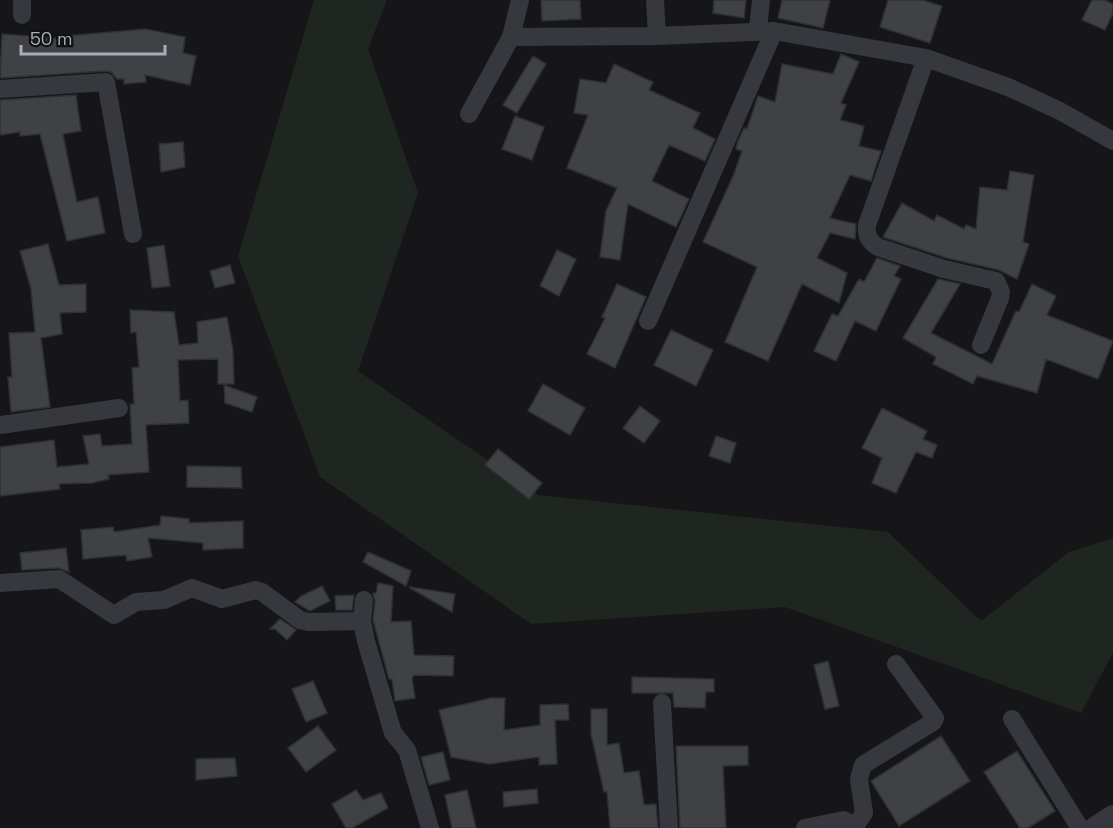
<svg xmlns="http://www.w3.org/2000/svg" width="1113" height="828" font-family="'Space Grotesk',sans-serif">
<style>
.green{fill:#1e261f}
.building{fill:#404145;stroke:#303034;stroke-width:1.5}
.lines{fill:none;stroke-linecap:round;stroke-linejoin:round}
.minor{stroke:#37383d;stroke-width:18}
.tertiary{stroke:#37383d;stroke-width:24}
</style>
<rect width="100%" height="100%" fill="#161618"/>
<path class="green" d="M 314,0 L 387,0 L 368,49 L 418,193 L 358,371 L 538,495 L 888,532 L 981,621 L 1069,552 L 1113,538 L 1113,653 L 1081,713 L 785,607 L 531,624 L 320,477 L 238,256 Z"/>
<path class="building" d="M 541,0 L 580,0 L 581,19 L 542,21 Z
M 714,0 L 746,0 L 744,18 L 713,13 Z
M 782,0 L 830,0 L 823,28 L 778,18 Z
M 888,0 L 922,0 L 942,6 L 930,43 L 880,27 Z
M 1092,0 L 1105,0 L 1113,4 L 1113,13 L 1105,30 L 1082,20 Z
M 145,29 L 185,37 L 183,53 L 196,56 L 190,85 L 145,75 L 146,82 L 124,84 L 124,79 L 117,79 L 111,72 L 105,71 L 0,78 L 2,34 L 67,39 L 67,36 Z
M 841,54 L 859,62 L 841,103 L 846,105 L 840,120 L 864,126 L 859,146 L 881,151 L 871,181 L 850,175 L 830,218 L 856,224 L 855,239 L 830,233 L 817,258 L 847,273 L 839,303 L 802,284 L 768,361 L 725,342 L 757,267 L 703,242 L 734,174 L 742,151 L 736,149 L 738,141 L 744,128 L 747,129 L 758,96 L 775,102 L 782,64 L 833,74 Z
M 533,56 L 546,64 L 517,113 L 503,105 Z
M 614,64 L 653,82 L 649,90 L 700,113 L 693,128 L 715,139 L 705,161 L 669,145 L 652,181 L 689,199 L 676,227 L 628,204 L 620,260 L 600,257 L 606,211 L 617,188 L 567,168 L 588,115 L 574,113 L 580,79 L 606,83 Z
M 76,95 L 81,131 L 63,134 L 68,160 L 77,202 L 98,197 L 105,233 L 67,241 L 40,134 L 20,136 L 20,132 L 0,135 L 0,100 Z
M 515,116 L 544,127 L 532,160 L 502,149 Z
M 183,142 L 185,167 L 161,172 L 159,144 Z
M 1010,171 L 1034,175 L 1023,242 L 1029,244 L 1017,279 L 999,270 L 947,258 L 883,237 L 902,203 L 934,221 L 937,215 L 964,229 L 966,225 L 976,229 L 980,187 L 1007,190 Z
M 48,244 L 59,285 L 86,284 L 86,312 L 60,313 L 62,334 L 41,338 L 50,407 L 11,412 L 8,377 L 12,377 L 9,333 L 35,332 L 31,289 L 20,251 Z
M 164,245 L 170,286 L 152,288 L 147,248 Z
M 557,250 L 576,259 L 559,296 L 540,286 Z
M 877,258 L 900,266 L 894,276 L 901,279 L 876,331 L 855,321 L 836,361 L 814,351 L 832,314 L 838,316 L 859,279 L 864,282 Z
M 230,265 L 235,283 L 215,288 L 210,271 Z
M 938,279 L 960,284 L 931,333 L 992,364 L 1016,311 L 1019,312 L 1032,284 L 1056,296 L 1047,315 L 1113,341 L 1098,379 L 1046,359 L 1037,393 L 977,376 L 973,384 L 933,364 L 936,357 L 903,338 Z
M 617,284 L 646,297 L 615,368 L 587,354 L 605,318 L 602,317 Z
M 130,310 L 174,312 L 179,345 L 198,343 L 197,322 L 227,317 L 233,350 L 234,384 L 218,384 L 218,359 L 178,360 L 180,401 L 188,400 L 189,423 L 146,425 L 149,472 L 108,475 L 109,479 L 92,483 L 59,484 L 60,489 L 0,496 L 0,447 L 54,440 L 57,467 L 89,464 L 83,436 L 100,434 L 102,446 L 132,444 L 130,404 L 134,404 L 132,368 L 139,367 L 136,332 L 131,333 Z
M 671,330 L 713,350 L 696,386 L 654,365 Z
M 543,384 L 585,408 L 570,435 L 528,411 Z
M 224,385 L 257,397 L 252,412 L 225,403 Z
M 640,406 L 660,421 L 644,443 L 623,428 Z
M 882,408 L 927,431 L 923,439 L 937,445 L 932,458 L 916,452 L 896,493 L 872,483 L 882,458 L 862,448 Z
M 716,436 L 736,443 L 730,463 L 709,456 Z
M 498,449 L 542,483 L 529,499 L 485,465 Z
M 187,466 L 241,467 L 242,488 L 187,487 Z
M 161,516 L 189,519 L 189,523 L 243,521 L 243,548 L 203,550 L 203,543 L 148,538 L 152,557 L 127,561 L 126,555 L 83,559 L 81,530 L 113,527 L 114,532 L 160,525 Z
M 66,548 L 69,572 L 58,568 L 22,570 L 20,553 Z
M 368,552 L 411,571 L 406,586 L 363,562 Z
M 378,583 L 393,586 L 391,622 L 411,621 L 414,655 L 454,656 L 453,676 L 414,675 L 412,678 L 415,698 L 395,701 L 392,679 L 389,679 L 373,620 L 375,601 L 373,593 L 376,593 Z
M 322,586 L 330,601 L 310,611 L 295,602 L 301,596 Z
M 410,587 L 455,594 L 452,612 L 410,588 Z
M 354,595 L 352,610 L 336,610 L 335,596 Z
M 280,619 L 296,630 L 287,640 L 275,629 L 270,629 Z
M 828,661 L 839,706 L 825,709 L 814,665 Z
M 632,677 L 714,679 L 714,692 L 706,692 L 705,708 L 674,707 L 673,693 L 632,693 Z
M 313,681 L 327,713 L 306,722 L 292,689 Z
M 491,698 L 505,698 L 504,730 L 540,725 L 540,705 L 568,704 L 569,720 L 555,720 L 557,764 L 539,765 L 539,757 L 489,764 L 451,757 L 439,710 Z
M 591,709 L 607,709 L 607,745 L 619,743 L 624,773 L 639,771 L 644,805 L 656,804 L 658,828 L 610,828 L 607,792 L 604,792 L 591,734 Z
M 318,726 L 336,750 L 306,772 L 288,748 Z
M 941,736 L 970,781 L 899,826 L 871,781 Z
M 676,746 L 748,746 L 748,765 L 723,766 L 726,828 L 680,828 Z
M 1017,751 L 1055,811 L 1028,828 L 1020,828 L 984,772 Z
M 443,752 L 450,780 L 429,785 L 421,757 Z
M 235,758 L 237,776 L 196,780 L 196,759 Z
M 537,789 L 538,803 L 504,807 L 503,792 Z
M 356,790 L 363,800 L 381,793 L 388,808 L 352,828 L 346,828 L 332,804 Z
M 467,790 L 476,828 L 452,828 L 445,795 Z"/>
<g class="lines">
<path class="minor" d="M 22,0 L 22,15
M 655,0 L 657,36
M 758,30 L 761,0
M 511,37 L 657,36 L 774,31 L 926,58 L 1008,87 L 1060,111 L 1113,141
M 926,58 L 867,225 C 866,236 869,241 878,247 L 944,269 L 996,281 L 1001,292 L 1000,298 L 981,345
M 0,89 L 106,82 L 133,234
M 469,114 L 511,37 L 520,0
M 648,321 L 774,31
M 0,425 L 119,408
M 0,583 L 59,579 L 114,615 L 136,602 L 164,600 L 192,588 L 222,599 L 256,590 L 262,592 L 300,620 L 309,622 L 362,621
M 364,600 L 362,621 L 366,641 L 393,733 L 407,750 L 430,828
M 662,703 L 669,828
M 1012,719 L 1080,828
M 855,826 L 864,813 L 859,779 L 863,765 L 933,722 L 935,718 L 896,664
M 805,828 L 844,820 L 856,828"/>
<path class="tertiary" d="M 1096,828 L 1113,817"/>
</g>
<path d="M21 45v9h144v-9" fill="none" stroke="#a8adb8" stroke-width="3"/>
<text x="30" y="45" font-size="18" fill="#a8adb8" stroke="#111113" stroke-width="4.5" paint-order="stroke">50 m</text>
</svg>
